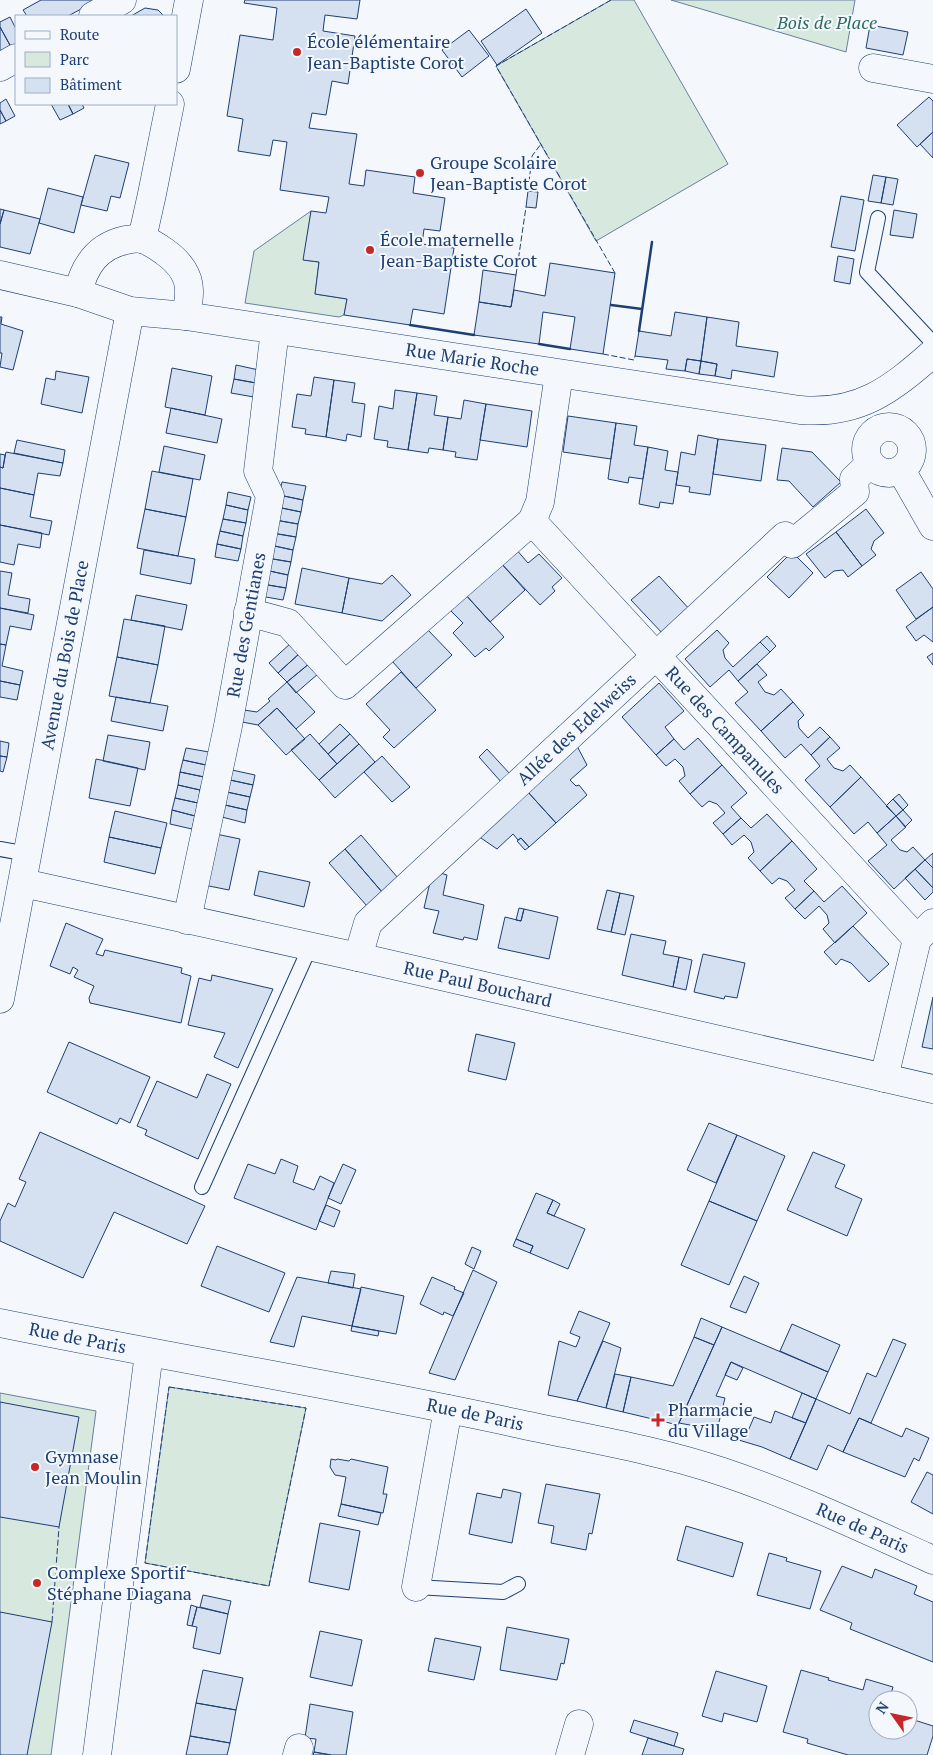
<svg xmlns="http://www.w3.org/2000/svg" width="933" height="1755" font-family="'PT Serif',serif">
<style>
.green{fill:#d7e8df;stroke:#687fa3}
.building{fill:#d5e0f0;stroke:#1d3f73}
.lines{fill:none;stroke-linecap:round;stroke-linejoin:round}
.lane-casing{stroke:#1d3f73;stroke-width:16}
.street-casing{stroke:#1d3f73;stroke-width:29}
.secondary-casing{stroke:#1d3f73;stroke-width:29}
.lane{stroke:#f4f7fb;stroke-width:14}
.street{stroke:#f4f7fb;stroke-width:28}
.secondary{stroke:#f4f7fb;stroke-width:28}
.fence{stroke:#1d3f73;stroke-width:1;stroke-dasharray:6 2.5;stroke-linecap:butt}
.wall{stroke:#1d3f73;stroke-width:2.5}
.poi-dot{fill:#c62828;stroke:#f4f7fb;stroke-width:2}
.labels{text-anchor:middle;stroke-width:4;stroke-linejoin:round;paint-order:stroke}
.park-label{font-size:18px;font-style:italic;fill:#2c6c60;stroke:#f4f7fb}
.poi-label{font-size:18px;fill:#1d3f73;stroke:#f4f7fb;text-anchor:start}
.street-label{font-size:18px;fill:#1d3f73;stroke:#f4f7fb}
</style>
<rect width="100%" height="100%" fill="#f4f7fb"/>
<path class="green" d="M 611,0 L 634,0 L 728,164 L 596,241 L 496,66 Z
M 671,0 L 855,0 L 846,52 Z
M 311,211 L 304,260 L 319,262 L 315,294 L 347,299 L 344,315 L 339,317 L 245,303 L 254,251 Z
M 169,1387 L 306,1408 L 269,1586 L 145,1563 Z
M 0,1393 L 96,1411 L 51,1755 L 0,1755 Z"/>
<path class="building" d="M 41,0 L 98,0 L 68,16 L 27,16 L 23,10 Z
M 245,0 L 360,0 L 357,19 L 325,15 L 323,31 L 355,36 L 348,84 L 332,81 L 326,115 L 312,113 L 309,128 L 357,134 L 349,184 L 364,186 L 366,170 L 415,177 L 413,193 L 445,198 L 440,231 L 424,229 L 422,244 L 454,248 L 444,314 L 413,309 L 410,325 L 344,315 L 347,299 L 315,294 L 319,262 L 303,260 L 311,211 L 326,213 L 329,197 L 280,190 L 287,142 L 273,140 L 270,156 L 238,151 L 243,119 L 227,116 L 240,35 L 273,40 L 277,8 L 244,3 Z
M 145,8 L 158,10 L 164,16 L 131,16 Z
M 526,9 L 542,33 L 497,65 L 481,41 Z
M 10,17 L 16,29 L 16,44 L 11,47 L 0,27 L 0,22 Z
M 870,25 L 908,32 L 903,55 L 866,48 Z
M 0,27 L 11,47 L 0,52 Z
M 469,30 L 489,56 L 462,77 L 442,50 Z
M 929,97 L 933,101 L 933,132 L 917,147 L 897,125 Z
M 6,99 L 15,116 L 6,121 L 0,110 L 0,103 Z
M 51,104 L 68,104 L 73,114 L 60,120 Z
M 68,104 L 82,104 L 84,108 L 73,114 Z
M 0,110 L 6,121 L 0,124 Z
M 933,132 L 933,158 L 920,144 Z
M 95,155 L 129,163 L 120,198 L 111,196 L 107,211 L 81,205 Z
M 873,175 L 886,177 L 881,203 L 868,201 Z
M 886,177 L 898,179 L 893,205 L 881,203 Z
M 48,188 L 83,197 L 74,233 L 39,223 Z
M 528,191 L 538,192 L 536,208 L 526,207 Z
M 841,196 L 864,200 L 855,251 L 831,247 Z
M 0,209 L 4,210 L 0,224 Z
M 4,210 L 40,219 L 30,254 L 0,247 L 0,224 Z
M 894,210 L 917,214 L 913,238 L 890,235 Z
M 838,256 L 854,259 L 850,284 L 834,281 Z
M 550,263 L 615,273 L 603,354 L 570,349 L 575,317 L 543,312 L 539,344 L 474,335 L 479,302 L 511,307 L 514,290 L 545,296 Z
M 483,270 L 516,275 L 511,307 L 479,302 Z
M 675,312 L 707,317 L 701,361 L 687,359 L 685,371 L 666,369 L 668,360 L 635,356 L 639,331 L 671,336 Z
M 0,317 L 2,317 L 1,324 L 23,331 L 13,370 L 0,367 L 2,353 L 0,353 Z
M 707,317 L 739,322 L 736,346 L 778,352 L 774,377 L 732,370 L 731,379 L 715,376 L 717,364 L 701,361 Z
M 687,359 L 701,361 L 699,374 L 685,371 Z
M 701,361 L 717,364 L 715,376 L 699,374 Z
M 236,365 L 259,370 L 256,383 L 234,379 Z
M 172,368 L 212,376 L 205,415 L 165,407 Z
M 56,371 L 89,377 L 82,413 L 41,404 L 46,378 L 55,380 Z
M 314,377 L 334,380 L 326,437 L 305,434 L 306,429 L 292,427 L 297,394 L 311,396 Z
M 234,379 L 256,383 L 254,397 L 231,393 Z
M 334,380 L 355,383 L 352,402 L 365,404 L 361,437 L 347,434 L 346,441 L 326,437 Z
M 395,390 L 417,393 L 408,450 L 387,447 L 388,441 L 374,439 L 379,406 L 393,409 Z
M 417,393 L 437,396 L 434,415 L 448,417 L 443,450 L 429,448 L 428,453 L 408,450 Z
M 464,400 L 486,404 L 477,460 L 455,457 L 456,452 L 443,450 L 448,417 L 461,419 Z
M 486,404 L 532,411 L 527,447 L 480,440 Z
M 171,408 L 222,419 L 217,443 L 166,433 Z
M 568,416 L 616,423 L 611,459 L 563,452 Z
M 616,423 L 637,426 L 634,445 L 648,447 L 643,479 L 629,477 L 628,483 L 608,479 Z
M 698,435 L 718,439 L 710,495 L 689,492 L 690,487 L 676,485 L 681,452 L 695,455 Z
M 718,439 L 766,445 L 761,481 L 713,474 Z
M 17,440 L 65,450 L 63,463 L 14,453 Z
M 164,446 L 205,455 L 200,480 L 159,472 Z
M 648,447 L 668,451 L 665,470 L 678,472 L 673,504 L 660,502 L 659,508 L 639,504 Z
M 782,448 L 812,452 L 841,482 L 813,507 L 789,481 L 777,480 Z
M 6,452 L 63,463 L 60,476 L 38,473 L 34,495 L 0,488 L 0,467 L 3,468 Z
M 0,454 L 5,455 L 3,468 L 0,467 Z
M 152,471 L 193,479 L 186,517 L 145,509 Z
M 282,482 L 306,486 L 303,500 L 279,495 Z
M 0,488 L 34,495 L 30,517 L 52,521 L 49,535 L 0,525 Z
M 228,492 L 251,497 L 248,510 L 226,505 Z
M 279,495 L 303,500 L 301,512 L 277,507 Z
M 226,505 L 248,510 L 246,523 L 223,519 Z
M 277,507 L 301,512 L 298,524 L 275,520 Z
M 145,509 L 186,517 L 178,556 L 137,548 Z
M 866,509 L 884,533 L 874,541 L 871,549 L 876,555 L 862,566 L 836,532 Z
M 223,519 L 246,523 L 243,536 L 220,531 Z
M 275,520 L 298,524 L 296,537 L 272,533 Z
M 0,525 L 42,533 L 40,548 L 18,544 L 14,565 L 0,562 Z
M 220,531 L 243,536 L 241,549 L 217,544 Z
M 836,532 L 862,566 L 848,577 L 843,570 L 834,571 L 825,578 L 806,554 Z
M 272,533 L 296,537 L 293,550 L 270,545 Z
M 217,544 L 241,549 L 238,561 L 215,557 Z
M 270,545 L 293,550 L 291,562 L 267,558 Z
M 515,548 L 528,563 L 539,554 L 562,578 L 552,587 L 555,591 L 540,605 L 500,562 Z
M 144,550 L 195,559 L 191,584 L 140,574 Z
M 792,552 L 813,573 L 789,598 L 767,577 Z
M 267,558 L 291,562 L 288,575 L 265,570 Z
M 500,562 L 525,590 L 490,622 L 465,594 Z
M 302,568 L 349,578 L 342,613 L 295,604 Z
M 265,570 L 288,575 L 286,588 L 262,584 Z
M 0,571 L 12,573 L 8,595 L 30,599 L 28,613 L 0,608 Z
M 921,572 L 933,589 L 933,607 L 916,619 L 896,590 Z
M 392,575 L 411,595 L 382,621 L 342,613 L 349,578 L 382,584 Z
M 659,576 L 691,611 L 664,635 L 631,600 Z
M 262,584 L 286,588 L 283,600 L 260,596 Z
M 465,594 L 504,637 L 489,651 L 486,648 L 475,657 L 453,633 L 463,623 L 449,609 Z
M 136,595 L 187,605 L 182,630 L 131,620 Z
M 933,607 L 933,642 L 924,635 L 916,641 L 906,627 Z
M 0,608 L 34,615 L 31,630 L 10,626 L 6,645 L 0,644 Z
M 124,619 L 165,626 L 158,665 L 117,657 Z
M 427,629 L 452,655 L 416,688 L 392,661 Z
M 717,630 L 729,643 L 723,650 L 725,658 L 733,667 L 760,642 L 770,652 L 738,681 L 729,670 L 710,687 L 685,659 Z
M 767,636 L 776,646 L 770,652 L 760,642 Z
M 291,643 L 300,653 L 278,673 L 269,663 Z
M 0,644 L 6,645 L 2,666 L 23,671 L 20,685 L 0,681 Z
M 300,653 L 310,663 L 287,682 L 278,673 Z
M 933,653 L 933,665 L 927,657 Z
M 117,657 L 158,665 L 150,703 L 109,696 Z
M 310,663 L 319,673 L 296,693 L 287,682 Z
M 757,664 L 767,675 L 758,682 L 765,692 L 774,695 L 781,689 L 793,702 L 761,731 L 735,703 L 748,692 L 738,681 Z
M 401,672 L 436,710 L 394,748 L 383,737 L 390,730 L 366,704 Z
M 0,681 L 20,685 L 17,700 L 0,697 Z
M 287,682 L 315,712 L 296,729 L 277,708 L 258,725 L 242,722 L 244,710 L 257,712 L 270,701 L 268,699 Z
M 659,683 L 684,711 L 665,727 L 674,739 L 656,755 L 622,717 Z
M 116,697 L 168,706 L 163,731 L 111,721 Z
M 793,702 L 804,715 L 798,721 L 799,728 L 808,738 L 820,727 L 830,737 L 811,755 L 801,744 L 785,758 L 761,731 Z
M 277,708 L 305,739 L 286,755 L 258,725 Z
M 340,724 L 350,734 L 328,754 L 319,744 Z
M 310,734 L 337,764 L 319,780 L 291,750 Z
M 350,734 L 359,744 L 337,764 L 328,754 Z
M 108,735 L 150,742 L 145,770 L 103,761 Z
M 830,737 L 840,748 L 827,759 L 834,768 L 843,771 L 850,765 L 861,777 L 830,807 L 805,780 L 820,766 L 811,755 Z
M 698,738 L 722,765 L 690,794 L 679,781 L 685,776 L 683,767 L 675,759 L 666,766 L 656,755 L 674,739 L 684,750 Z
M 0,741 L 9,743 L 7,757 L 0,756 Z
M 359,744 L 375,762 L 335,798 L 319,780 Z
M 577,746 L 587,765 L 570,780 L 576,786 L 579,785 L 587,795 L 556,823 L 527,791 Z
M 186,748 L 209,752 L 206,765 L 183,760 Z
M 487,749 L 511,775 L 502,783 L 479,757 Z
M 0,756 L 7,757 L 3,772 L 0,771 Z
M 382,756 L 410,787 L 392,802 L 364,772 Z
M 96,759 L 138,768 L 130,806 L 89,798 Z
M 183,760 L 206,765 L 204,777 L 180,772 Z
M 722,765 L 747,793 L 731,807 L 741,818 L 723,834 L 713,823 L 725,813 L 717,804 L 709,801 L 702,807 L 690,794 Z
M 232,770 L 255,775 L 253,785 L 230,780 Z
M 180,772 L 204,777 L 200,790 L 178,785 Z
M 861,777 L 896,816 L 877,833 L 868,822 L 854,834 L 830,807 Z
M 230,780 L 253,785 L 250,797 L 227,792 Z
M 178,785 L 200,790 L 198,803 L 175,798 Z
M 527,791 L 556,823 L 529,847 L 521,838 L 518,840 L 513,834 L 497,849 L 478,836 Z
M 227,792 L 250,797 L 247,810 L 225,805 Z
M 899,794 L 908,805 L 903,810 L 893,799 Z
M 175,798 L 198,803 L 195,816 L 172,810 Z
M 893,799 L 903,810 L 896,816 L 886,806 Z
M 225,805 L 247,810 L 245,823 L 222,817 Z
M 172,810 L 195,816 L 192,829 L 170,824 Z
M 903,810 L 912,820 L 905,827 L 896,816 Z
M 115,811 L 167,823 L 161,848 L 109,837 Z
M 767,814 L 792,841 L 760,871 L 748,858 L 754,852 L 751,842 L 744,835 L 732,845 L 723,834 L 741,818 L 751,828 Z
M 896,816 L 906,827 L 891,840 L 900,850 L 907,852 L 913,847 L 925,860 L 894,889 L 868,861 L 887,845 L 877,833 Z
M 216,834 L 240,839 L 229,890 L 204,885 Z
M 361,835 L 398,878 L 382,892 L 345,849 Z
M 109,837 L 161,848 L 155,874 L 104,862 Z
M 521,838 L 529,847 L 525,850 L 517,841 Z
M 792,841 L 817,869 L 804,881 L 814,891 L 795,909 L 785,898 L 795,890 L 787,881 L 779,878 L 772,884 L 760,871 Z
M 345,849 L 382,892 L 367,906 L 329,863 Z
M 933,853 L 933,868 L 925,860 Z
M 925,860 L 933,868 L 933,888 L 915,869 Z
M 915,869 L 933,888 L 933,892 L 925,900 L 905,878 Z
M 259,871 L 310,882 L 304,907 L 254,895 Z
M 437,872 L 447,875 L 443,895 L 484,905 L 477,940 L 464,937 L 463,940 L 433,933 L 439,911 L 424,908 L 431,878 Z
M 842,886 L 867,913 L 835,943 L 823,929 L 829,923 L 827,915 L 819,906 L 805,919 L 795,909 L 814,891 L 824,902 Z
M 607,890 L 620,893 L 611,932 L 597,929 Z
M 620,893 L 634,896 L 625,935 L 611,932 Z
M 519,908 L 524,909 L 521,921 L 516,920 Z
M 524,909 L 558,917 L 549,959 L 498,948 L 505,917 L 521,921 Z
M 66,923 L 103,939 L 96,954 L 103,956 L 105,950 L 182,968 L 181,973 L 191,976 L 181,1023 L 90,1003 L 89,998 L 94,986 L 74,977 L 78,970 L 73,967 L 70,974 L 50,966 Z
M 853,926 L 889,964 L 869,982 L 851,963 L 841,959 L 836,965 L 824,952 Z
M 631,934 L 666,941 L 663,954 L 679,957 L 673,987 L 622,975 Z
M 703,954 L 745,963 L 737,998 L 725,996 L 724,999 L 694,992 Z
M 679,957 L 692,960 L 686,990 L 673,987 Z
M 212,975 L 273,989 L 238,1068 L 214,1057 L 225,1033 L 188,1025 L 199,978 L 211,981 Z
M 933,997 L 933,1049 L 922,1047 Z
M 476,1034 L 515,1043 L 506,1080 L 468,1071 Z
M 69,1042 L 150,1077 L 130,1123 L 120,1118 L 117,1124 L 47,1092 Z
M 207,1074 L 231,1084 L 198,1159 L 145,1135 L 147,1130 L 137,1126 L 157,1081 L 197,1098 Z
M 709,1123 L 737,1135 L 716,1183 L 687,1170 Z
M 40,1132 L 205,1206 L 187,1244 L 114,1212 L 83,1278 L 0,1241 L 0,1221 L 8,1203 L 15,1207 L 26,1182 L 19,1179 Z
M 737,1135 L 785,1156 L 757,1221 L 709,1201 Z
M 813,1152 L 845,1165 L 835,1187 L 862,1199 L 847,1236 L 787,1210 Z
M 281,1159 L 298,1166 L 293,1182 L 314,1190 L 320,1176 L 334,1183 L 316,1230 L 234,1198 L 248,1164 L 275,1174 Z
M 343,1164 L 356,1170 L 341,1204 L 328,1198 Z
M 536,1193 L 553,1200 L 547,1213 L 585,1229 L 568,1269 L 530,1253 L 533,1246 L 516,1239 Z
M 553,1200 L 560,1204 L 554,1216 L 547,1213 Z
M 709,1201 L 757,1221 L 729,1285 L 681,1265 Z
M 326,1205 L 340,1211 L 334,1227 L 319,1221 Z
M 516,1239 L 533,1246 L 530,1253 L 513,1246 Z
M 217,1246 L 285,1273 L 269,1312 L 201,1286 Z
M 472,1247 L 481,1251 L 474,1269 L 465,1264 Z
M 473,1270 L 497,1282 L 455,1380 L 429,1373 Z
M 331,1271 L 355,1274 L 353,1288 L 328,1283 Z
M 744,1276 L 759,1283 L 746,1313 L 730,1307 Z
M 297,1277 L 361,1289 L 352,1326 L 302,1316 L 294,1347 L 270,1342 Z
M 432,1277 L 455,1287 L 454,1289 L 464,1293 L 453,1316 L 444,1312 L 443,1315 L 420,1304 Z
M 361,1287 L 404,1296 L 396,1334 L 352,1326 Z
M 579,1311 L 610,1323 L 577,1401 L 548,1395 L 559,1341 L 576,1347 L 580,1337 L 570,1333 Z
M 701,1318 L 722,1327 L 714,1345 L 694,1337 Z
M 792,1324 L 840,1345 L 828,1372 L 780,1351 Z
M 352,1326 L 379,1331 L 378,1336 L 351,1331 Z
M 722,1327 L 828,1372 L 816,1399 L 731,1362 L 716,1396 L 725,1398 L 717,1430 L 679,1423 Z
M 694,1337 L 714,1345 L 678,1425 L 623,1412 L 631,1377 L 673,1386 Z
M 893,1339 L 906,1344 L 871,1423 L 859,1418 L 843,1452 L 828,1445 L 817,1470 L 790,1459 L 816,1399 L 850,1414 L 867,1373 L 876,1377 Z
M 603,1341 L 621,1348 L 606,1408 L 577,1401 Z
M 731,1362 L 743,1368 L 737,1380 L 725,1375 Z
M 615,1374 L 631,1377 L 623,1412 L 606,1408 Z
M 802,1393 L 816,1399 L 806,1423 L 792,1418 Z
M 0,1402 L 79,1417 L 59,1527 L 0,1517 Z
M 775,1411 L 806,1423 L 790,1459 L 762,1447 L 732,1438 L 736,1427 L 748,1431 L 754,1417 L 771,1423 Z
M 859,1418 L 902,1437 L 906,1428 L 929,1438 L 919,1461 L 914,1458 L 905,1477 L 843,1452 Z
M 331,1459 L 336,1460 L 337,1459 L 349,1461 L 351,1459 L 388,1467 L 383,1494 L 387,1494 L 383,1513 L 341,1504 L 346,1477 L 335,1475 L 330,1467 Z
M 927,1472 L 933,1475 L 933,1514 L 911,1502 Z
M 546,1484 L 600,1494 L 592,1534 L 589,1533 L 586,1550 L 551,1543 L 554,1526 L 538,1523 Z
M 503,1489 L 521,1493 L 512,1543 L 469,1534 L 477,1493 L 501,1498 Z
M 341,1504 L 381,1513 L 378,1525 L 338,1516 Z
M 320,1523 L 360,1531 L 349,1590 L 309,1582 Z
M 686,1526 L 743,1543 L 733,1577 L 677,1560 Z
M 769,1553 L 787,1558 L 786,1561 L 821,1571 L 810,1609 L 757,1595 Z
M 842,1566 L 872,1578 L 875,1569 L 917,1586 L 914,1594 L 933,1602 L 933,1662 L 850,1629 L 852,1623 L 820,1610 Z
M 203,1595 L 231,1601 L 228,1614 L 200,1607 Z
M 191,1605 L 197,1607 L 192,1626 L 187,1625 Z
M 197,1607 L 228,1614 L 220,1654 L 193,1648 L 197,1627 L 192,1626 Z
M 0,1612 L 52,1622 L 27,1755 L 0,1755 Z
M 507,1627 L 569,1639 L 564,1664 L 561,1663 L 557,1680 L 500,1670 Z
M 320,1631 L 362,1640 L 352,1686 L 310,1677 Z
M 435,1638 L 481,1647 L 474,1680 L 428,1671 Z
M 203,1670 L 243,1678 L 236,1710 L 196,1703 Z
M 801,1670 L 829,1678 L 828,1680 L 863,1690 L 866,1679 L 893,1687 L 889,1700 L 878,1700 L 878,1730 L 908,1730 L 908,1718 L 933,1726 L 933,1736 L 927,1755 L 848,1755 L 807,1743 L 808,1739 L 783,1732 Z
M 716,1671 L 767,1686 L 757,1722 L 724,1713 L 722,1722 L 702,1716 Z
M 196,1703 L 236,1710 L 230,1743 L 190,1736 Z
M 310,1704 L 353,1712 L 346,1755 L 331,1755 L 314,1752 L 316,1739 L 305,1738 Z
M 634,1720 L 678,1733 L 674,1746 L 630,1732 Z
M 190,1736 L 230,1743 L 227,1755 L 186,1755 Z
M 648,1738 L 684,1749 L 682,1755 L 642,1755 Z
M 314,1752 L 331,1755 L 313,1755 Z"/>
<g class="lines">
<g class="lane-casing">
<path id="lane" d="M 878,218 L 867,272 L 933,343
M 0,849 L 28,854
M 202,1187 L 310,947
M 416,1587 L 503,1592 L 518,1584"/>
</g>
<g class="street-casing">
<g id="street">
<path d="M 93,16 L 122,0"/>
<path d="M 0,67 L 16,58"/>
<path d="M 873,68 L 933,79"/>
<path d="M 176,69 L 189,0"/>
<path d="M 142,239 L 152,194 L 170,104"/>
<path id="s1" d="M 0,275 L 78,293 L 130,311 L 186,316 L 800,410 C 859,415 891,390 933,353"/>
<path d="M 78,293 C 84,266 97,246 126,240 C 131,239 137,238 142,239 C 150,241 158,247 165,252 C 179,262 190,276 189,293 C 189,301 187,309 186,316"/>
<circle cx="889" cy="450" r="23"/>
<path d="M 901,470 L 933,526"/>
<path d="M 532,521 L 540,502 L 559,374"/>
<path id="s2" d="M 248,612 L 288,623 L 345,685 L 532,521 L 917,939"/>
<path id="s3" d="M 23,883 L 358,957 L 933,1089"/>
<path id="s4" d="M 187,920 L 228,726 L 270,496 L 258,471 L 275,330"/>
<path id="s5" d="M 358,957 L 368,923 L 785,536 L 792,544 L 855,492 L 854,479 L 870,464"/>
<path id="s6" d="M 0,999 L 130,311"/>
<path d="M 884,1078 L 917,939 L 933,923"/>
<path d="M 416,1587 L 448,1409"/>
<path d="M 97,1755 L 149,1353"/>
<path d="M 297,1755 L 299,1748"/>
<path d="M 570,1755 L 579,1724"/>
</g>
</g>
<g class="secondary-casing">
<g id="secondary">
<path id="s7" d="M 0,1323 C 171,1358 344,1386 515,1423 C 584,1438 655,1449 723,1472 C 795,1496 864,1529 933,1560"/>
</g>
</g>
<use href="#lane" class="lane"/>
<use href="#street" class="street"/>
<use href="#secondary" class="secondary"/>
<path class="fence" d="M 611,0 L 496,66 L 615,273
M 528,191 L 532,156 L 541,144
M 516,275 L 526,207
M 603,354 L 634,360 L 635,356
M 169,1387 L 306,1408 L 269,1586 L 145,1563 Z
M 52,1622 L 59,1527"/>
<path class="wall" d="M 611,305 L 642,309
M 410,325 L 474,335
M 639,331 L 652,242
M 539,344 L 570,349"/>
</g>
<g class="poi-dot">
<circle cx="297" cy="52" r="5"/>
<circle cx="420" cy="173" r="5"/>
<circle cx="370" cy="250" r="5"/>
<path d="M655.5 1412.5h5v5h5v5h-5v5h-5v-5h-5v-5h5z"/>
<circle cx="35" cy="1467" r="5"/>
<circle cx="37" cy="1583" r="5"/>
</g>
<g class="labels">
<g class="park-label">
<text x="827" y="29">Bois de Place</text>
</g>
<g class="poi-label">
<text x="307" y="48">École élémentaire<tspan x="307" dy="21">Jean-Baptiste Corot</tspan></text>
<text x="430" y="169">Groupe Scolaire<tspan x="430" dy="21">Jean-Baptiste Corot</tspan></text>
<text x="380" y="246">École maternelle<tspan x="380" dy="21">Jean-Baptiste Corot</tspan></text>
<text x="668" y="1416">Pharmacie<tspan x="668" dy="21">du Village</tspan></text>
<text x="45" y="1463">Gymnase<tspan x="45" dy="21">Jean Moulin</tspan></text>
<text x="47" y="1579">Complexe Sportif<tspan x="47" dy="21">Stéphane Diagana</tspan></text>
</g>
<g class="street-label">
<text dy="6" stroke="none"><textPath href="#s1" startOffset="481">Rue Marie Roche</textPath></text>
<text dy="6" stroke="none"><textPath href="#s4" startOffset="301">Rue des Gentianes</textPath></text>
<text dy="6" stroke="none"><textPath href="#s6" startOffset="350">Avenue du Bois de Place</textPath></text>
<text dy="6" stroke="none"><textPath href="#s5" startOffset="320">Allée des Edelweiss</textPath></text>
<text dy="6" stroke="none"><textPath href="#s2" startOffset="659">Rue des Campanules</textPath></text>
<text dy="6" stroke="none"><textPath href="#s3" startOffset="466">Rue Paul Bouchard</textPath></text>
<text dy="6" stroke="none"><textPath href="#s7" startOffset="79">Rue de Paris</textPath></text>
<text dy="6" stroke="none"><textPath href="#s7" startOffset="484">Rue de Paris</textPath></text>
<text dy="6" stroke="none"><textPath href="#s7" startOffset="889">Rue de Paris</textPath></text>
</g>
</g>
<rect x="15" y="15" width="162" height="90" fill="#f4f7fb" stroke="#9eadc5"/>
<rect x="25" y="31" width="25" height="8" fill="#f4f7fb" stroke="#9eadc5"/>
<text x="60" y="40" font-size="15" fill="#1d3f73">Route</text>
<rect x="25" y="52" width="25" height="15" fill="#d7e8df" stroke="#9eadc5"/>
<text x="60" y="65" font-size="15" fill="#1d3f73">Parc</text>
<rect x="25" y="78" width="25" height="15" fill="#d5e0f0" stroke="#9eadc5"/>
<text x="60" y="90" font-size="15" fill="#1d3f73">Bâtiment</text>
<g transform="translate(893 1715) rotate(303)"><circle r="24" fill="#f4f7fb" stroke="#9eadc5"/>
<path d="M0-4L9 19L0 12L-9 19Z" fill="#c62828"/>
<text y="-8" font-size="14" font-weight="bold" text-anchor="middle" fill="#1d3f73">N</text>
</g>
</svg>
